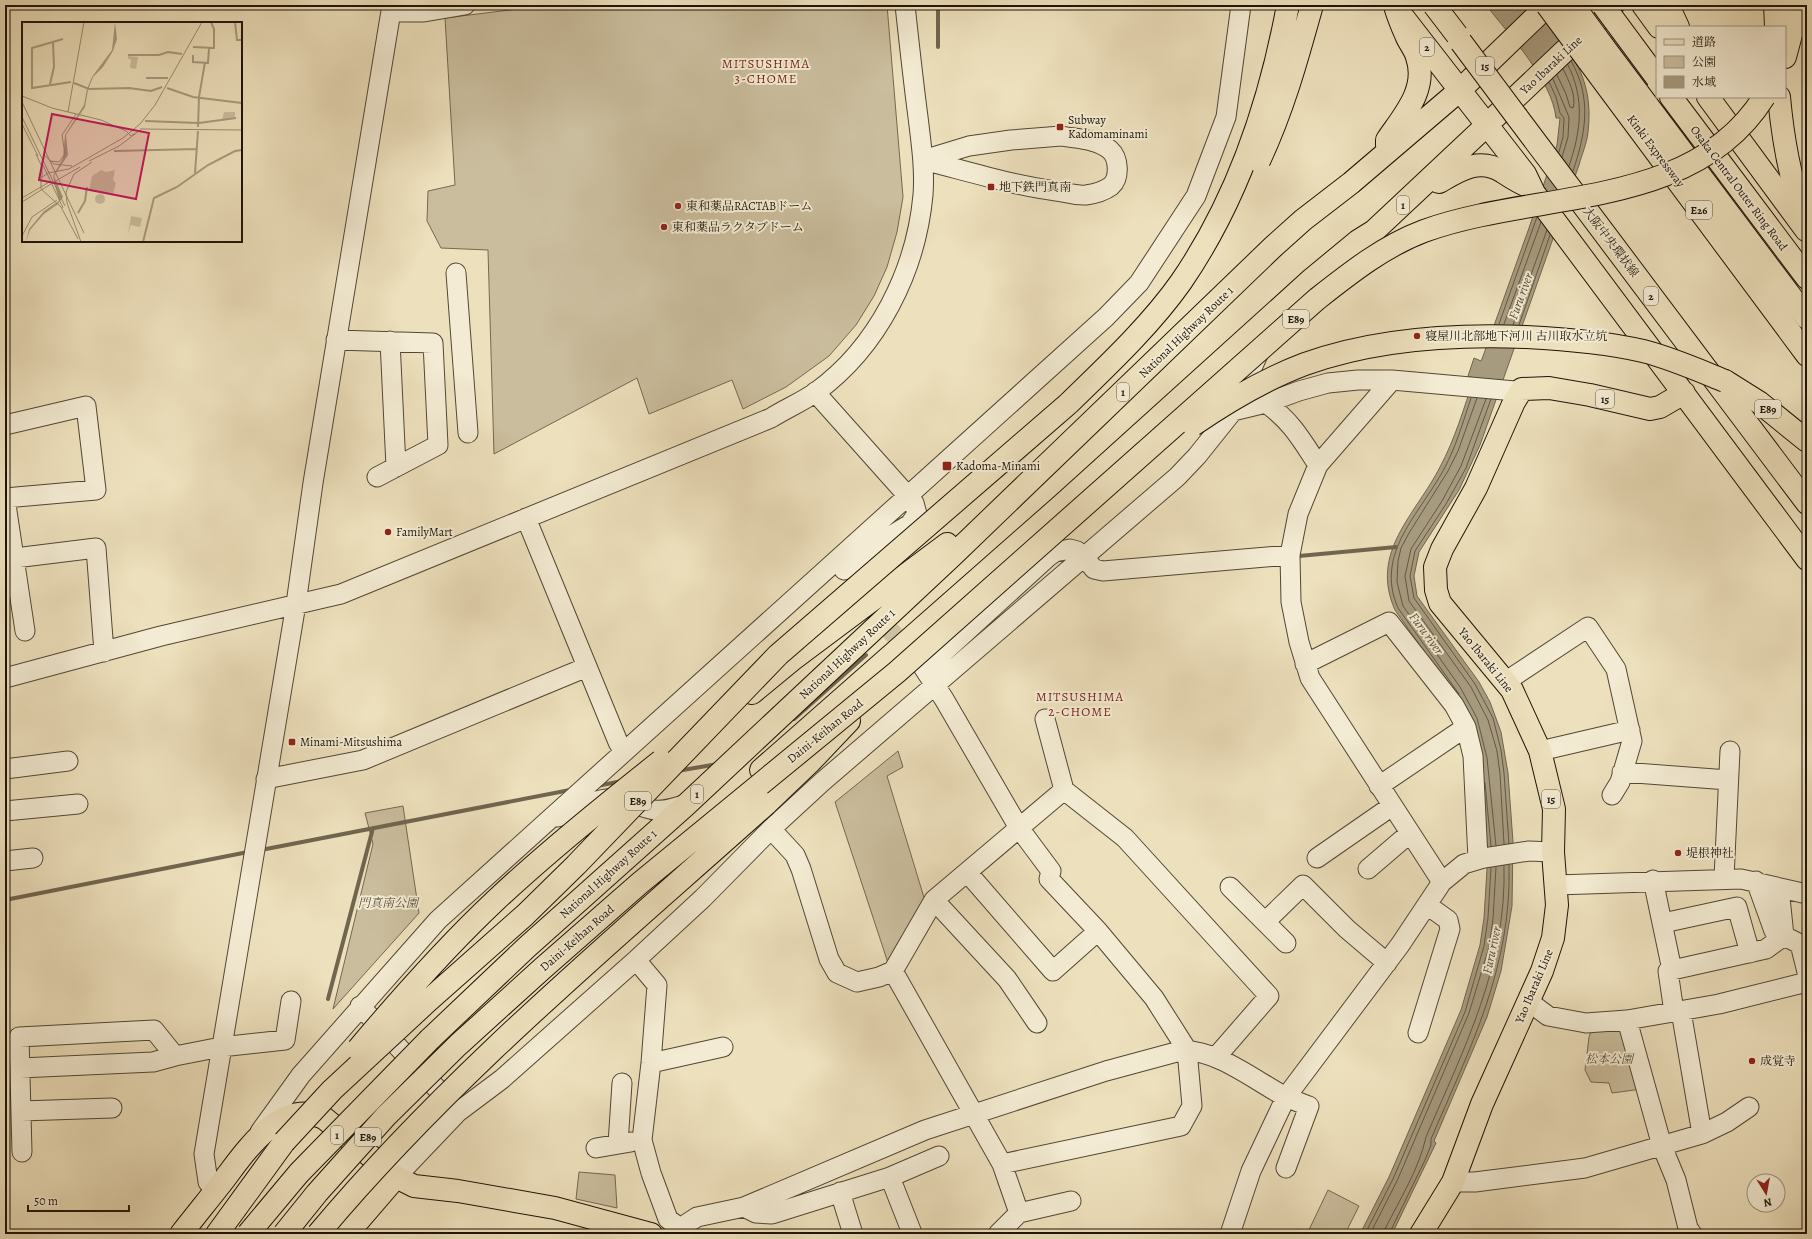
<svg xmlns="http://www.w3.org/2000/svg" width="1812" height="1239" font-family="Alegreya,'Noto Serif JP',serif">
<style>
.green{fill:#cabd9d;stroke:#746852}
.water{fill:#a79b7f;stroke:#70654f}
.lines{fill:none;stroke-linecap:round;stroke-linejoin:round}
.shore{stroke:#625844;stroke-width:1}
.stream{stroke:#70654f;stroke-width:4}
.minor-tunnel{stroke:#cec1a1;stroke-width:19;stroke-dasharray:19 10;stroke-linecap:butt}
.minor-casing{stroke:#524735;stroke-width:21}
.major-casing{stroke:#1e1408;stroke-width:24}
.highway-casing{stroke:#1e1408;stroke-width:24}
.minor{stroke:#f3ebd3;stroke-width:19}
.major{stroke:#ede0bc;stroke-width:22}
.highway{stroke:#ede0bc;stroke-width:22}
.major-bridge-casing{stroke:#1e1408;stroke-width:24;stroke-linecap:butt}
.highway-bridge-casing{stroke:#1e1408;stroke-width:24;stroke-linecap:butt}
.major-bridge{stroke:#ede0bc;stroke-width:22}
.highway-bridge{stroke:#ede0bc;stroke-width:22}
.poi-dot{fill:#8f2418;stroke:#f3ebd3;stroke-width:1.5}
.labels{text-anchor:middle;stroke-width:4;stroke-linejoin:round;paint-order:stroke}
.shield{fill:#f3ebd3;stroke:#5e5445;stroke-width:1}
.shield-label{font-size:11px;font-weight:bold;fill:#1e1408}
.street-label{font-size:12px;fill:#1e1408;stroke:#f3ebd3}
.poi-label{font-size:12px;fill:#1e1408;stroke:#f3ebd3;text-anchor:start}
.park-label{font-size:12px;font-style:italic;fill:#5a4f3c;stroke:#f3ebd3}
.neighbourhood-label{font-size:13px;letter-spacing:1px;fill:#7a1f14;stroke:#f3ebd3}
.water-label{font-size:13px;font-style:italic;fill:#5c513e;stroke:#f3ebd3}
.inset-river{fill:none;stroke:#a79b7f;stroke-width:2}
.inset-road{fill:none;stroke:#9a8e74;stroke-width:1}
.view{fill:#c2185b;fill-opacity:0.15;stroke:#c2185b;stroke-width:2}
.inset-edge{fill:none;stroke:#1e1408;stroke-width:2}
</style>
<rect width="100%" height="100%" fill="#ede0bc"/>
<filter id="stains"><feTurbulence type="fractalNoise" baseFrequency=".005" numOctaves="4"/><feColorMatrix values="0 0 0 0 .2 0 0 0 0 .09 0 0 0 0 .02 0 0 0 .5 -.17"/></filter>
<radialGradient id="worn" r=".72"><stop offset=".6" stop-color="#630" stop-opacity="0"/><stop offset="1" stop-color="#630" stop-opacity=".3"/></radialGradient>
<path class="green" d="M 550,5 L 887,5 L 903,197 L 897,232 L 887,267 L 874,296 L 856,325 L 829,356 L 786,387 L 743,409 L 732,380 L 649,414 L 637,378 L 494,454 L 488,250 L 441,248 L 427,221 L 428,191 L 455,185 L 445,18 Z
M 898,751 L 903,767 L 887,776 L 926,904 L 889,966 L 835,802 Z
M 403,806 L 419,913 L 333,1009 L 373,844 L 365,813 Z
M 1625,1024 L 1642,1089 L 1612,1093 L 1609,1083 L 1591,1082 L 1585,1070 L 1589,1037 L 1593,1026 Z
M 579,1172 L 615,1175 L 617,1208 L 576,1199 Z
M 1328,1190 L 1359,1206 L 1345,1234 L 1307,1234 Z"/>
<path class="water" d="M 1486,5 L 1535,5 C 1567,48 1595,74 1588,132 C 1587,143 1582,154 1579,165 L 1480,445 L 1459,490 L 1419,552 L 1414,576 L 1417,596 L 1479,682 L 1490,702 L 1501,732 L 1508,773 L 1513,842 L 1512,906 L 1501,971 L 1487,1017 L 1434,1141 L 1436,1143 L 1392,1234 L 1360,1234 L 1389,1177 L 1461,1010 L 1480,945 L 1484,918 L 1487,869 L 1487,846 L 1479,759 L 1453,692 L 1395,610 C 1369,552 1416,514 1440,467 C 1455,439 1464,408 1474,378 L 1468,376 L 1474,358 L 1481,361 L 1482,359 L 1529,228 L 1557,145 L 1560,118 L 1556,118 C 1552,80 1510,36 1486,5 Z"/>
<g class="lines">
<path class="shore" d="M 1571,61 C 1592,97 1586,133 1573,171
M 1568,65 C 1585,99 1581,131 1569,166
M 1557,75 L 1566,94 L 1570,107 L 1573,108 C 1577,96 1568,79 1563,69
M 1553,79 L 1569,117 L 1568,137 L 1562,157
M 1549,82 L 1556,97 L 1560,113 L 1564,118 L 1563,137 L 1559,152
M 1499,324 L 1537,217
M 1504,324 L 1541,222
M 1513,325 L 1547,230
M 1519,325 L 1550,235
M 1477,398 L 1458,451 L 1448,471 L 1409,533 L 1401,548 L 1398,561 L 1397,582 L 1403,606 L 1460,687 L 1477,718 L 1487,758 L 1496,846
M 1486,399 L 1461,466 L 1442,501 L 1411,549 L 1405,576 L 1409,601 L 1471,687 L 1488,720 L 1497,751 L 1500,774 L 1504,844
M 1491,399 L 1466,468 L 1446,504 L 1415,551 L 1410,576 L 1414,598 L 1475,684 L 1493,718 L 1501,750 L 1504,773 L 1509,844
M 1459,694 L 1398,608 C 1374,553 1420,514 1444,469 C 1456,447 1463,422 1471,398
M 1485,783 L 1491,846
M 1365,1234 L 1393,1179 L 1465,1012 L 1484,946 L 1488,918 L 1491,868
M 1370,1234 L 1397,1181 L 1469,1013 L 1489,947 L 1493,919 L 1496,867
M 1384,1234 L 1385,1229 C 1400,1199 1419,1169 1426,1137 C 1464,1048 1507,966 1504,865
M 1389,1234 L 1425,1160 L 1431,1145 L 1431,1139 C 1470,1048 1512,967 1509,865"/>
<path class="stream" d="M 938,5 L 938,47
M 1299,556 L 1396,547
M 794,719 L 866,655
M 677,771 L 718,764
M 597,786 L 622,781
M 261,850 L 570,790
M 5,900 L 248,852
M 328,999 L 373,828"/>
<path class="minor-tunnel" d="M 846,581 L 913,656"/>
<g class="minor-casing">
<path id="minor" d="M 391,12 L 424,12 L 465,5
M 1061,136 C 1078,139 1097,139 1110,150 C 1119,158 1120,178 1111,186 C 1104,191 1094,194 1086,195 C 1076,196 1065,192 1056,191 C 1011,185 967,171 923,160 L 969,146 L 1011,140 Z
M 456,273 L 468,433
M 336,340 L 433,343 L 438,445 L 377,477
M 390,341 L 396,467
M 1392,380 L 1318,465 L 1298,514 L 1290,555 L 1291,602 L 1299,642 L 1310,678 L 1442,882
M 815,392 L 914,503 L 917,514 L 910,524 L 874,546 L 844,570
M 1266,403 C 1292,422 1301,439 1318,465
M 1233,411 L 1266,403 L 1299,391 L 1328,383 L 1358,380 L 1392,380 L 1515,391 L 1522,389
M 5,425 L 86,406 L 96,490 L 5,498
M 5,498 L 25,631
M 526,518 L 618,742 L 624,752
M 15,558 L 96,548 L 104,652
M 1305,664 L 1389,622 L 1454,705 L 1466,727 L 1473,756 L 1478,859
M 923,667 L 944,699 L 1019,828 L 1051,871 L 1049,879 L 1098,931 L 1154,998 L 1187,1050 L 1192,1106 L 1181,1126 L 1002,1164
M 926,670 L 945,651 L 1048,557 L 1055,552 L 1070,549 L 1077,551 L 1084,557 L 1094,569 L 1103,571 L 1290,555
M 5,678 L 161,636 L 341,594 L 771,418 C 785,409 802,402 816,392 C 878,347 916,271 923,195 C 925,169 921,142 918,117 C 913,79 909,42 905,5
M 1505,682 L 1588,627 L 1616,669 L 1632,741 L 1620,782 L 1612,795
M 1045,719 L 1064,790
M 1540,751 L 1630,730
M 5,769 L 68,761
M 1622,772 L 1728,780
M 266,779 L 363,760 L 587,667
M 1379,786 L 1466,727
M 5,811 L 78,804
M 558,817 C 578,809 598,796 620,799 C 631,800 640,807 650,809 C 662,813 675,807 687,804
M 771,829 L 795,855 L 801,869 L 829,959 L 837,973 L 857,982 L 879,977 L 893,971
M 1317,858 L 1392,806
M 5,861 L 33,858
M 1368,869 L 1410,833
M 967,872 L 1053,971 L 1098,931
M 1724,878 L 1730,751
M 1653,880 L 1672,970
M 1556,885 L 1741,879 L 1807,894
M 1230,887 L 1286,943
M 1779,888 L 1784,936 L 1800,944 L 1807,972
M 934,900 L 1007,979 L 1037,1023
M 1265,922 L 1303,885 L 1347,929 L 1387,963
M 1663,923 L 1737,907 L 1750,953
M 636,960 L 657,985 L 651,1063 L 642,1140 L 651,1173 L 668,1219 L 680,1228
M 1528,1001 L 1548,1016 L 1586,1023 L 1627,1020 L 1719,1004 L 1807,982
M 360,1006 L 455,1108
M 1681,1011 L 1702,1134
M 1674,1012 L 1668,971 L 1766,949 L 1784,936 L 1774,931 L 1756,881
M 1627,1020 L 1662,1146 L 1676,1180 L 1688,1228 L 1692,1234
M 1418,1033 L 1450,929 L 1448,920 L 1427,905
M 651,1063 L 723,1047
M 20,1068 L 153,1062 L 175,1056
M 21,1111 L 112,1108
M 260,1132 L 301,1075 L 438,920 L 1106,317 L 1139,283 L 1196,196 L 1226,117 L 1241,5
M 618,1144 L 622,1083
M 596,1148 L 631,1142
M 22,1152 L 19,1037 L 154,1030 L 175,1056 L 221,1047 L 285,1040 L 291,1001
M 396,1177 L 458,1112 L 502,1079 L 636,960 L 703,898 L 771,829 L 822,782 L 1177,477 L 1197,456 L 1233,411 L 1260,350
M 890,1177 L 912,1233
M 1453,1182 L 1475,1182 L 1585,1168 L 1702,1134 L 1727,1122 L 1749,1107
M 215,1191 L 208,1182 L 204,1154 L 296,604 L 313,483 L 392,5
M 840,1192 L 853,1234
M 744,1207 L 756,1213 L 772,1214 L 890,1177 L 939,1156
M 1019,1213 L 1071,1201
M 676,1234 L 680,1228 L 697,1217 L 744,1207 L 925,1130 L 1106,1071 L 1180,1051 C 1215,1048 1254,1080 1284,1096 C 1292,1100 1301,1103 1309,1106 L 1286,1168
M 998,1234 L 1019,1213 L 1002,1164 L 893,971 L 934,900 L 1064,790 L 1125,838 L 1269,996 L 1216,1057
M 1230,1234 L 1251,1171 L 1286,1097 L 1400,945 L 1442,882 L 1464,864 L 1484,858 L 1529,851 L 1553,852"/>
</g>
<g class="major-casing">
<path id="major" d="M 1643,5 L 1659,27
M 1670,5 L 1671,12 L 1678,27
M 1403,17 L 1525,174 L 1534,193 L 1807,559
M 1460,90 L 1548,5
M 1671,97 L 1807,278
M 1708,97 L 1806,230
M 1495,117 L 1613,5
M 1517,117 L 1807,503
M 181,1234 C 195,1216 209,1199 223,1181 C 245,1152 280,1098 324,1118 L 396,1177 L 414,1186 L 458,1191 L 555,1208 L 651,1234
M 347,1234 L 396,1177
M 1421,1234 L 1453,1182 L 1482,1104 L 1542,971 L 1553,938 L 1557,905 L 1553,852 L 1554,809 L 1540,751 L 1512,690 L 1440,603 L 1436,590 L 1435,567 L 1442,549 L 1476,488 L 1514,402 L 1522,389 L 1549,388 L 1590,395 L 1650,409 L 1660,407 L 1684,393"/>
</g>
<g class="highway-casing">
<path id="highway" d="M 1775,5 L 1776,27
M 1603,46 L 1807,318
M 1785,57 L 1793,27 L 1796,5
M 1587,59 L 1807,355
M 1779,97 C 1783,140 1790,184 1807,224
M 1387,145 L 1387,140 C 1404,115 1428,89 1417,57 C 1415,49 1409,43 1406,35 C 1402,26 1398,16 1395,6
M 1439,182 C 1460,170 1479,157 1503,172 C 1512,178 1520,183 1530,187
M 1725,381 L 1760,403 L 1807,441
M 752,693 L 792,660 L 947,544
M 761,770 L 1062,505 L 1312,279 L 1358,241 L 1374,231 L 1488,124
M 766,804 L 811,761 L 849,721
M 430,1039 L 527,947 L 687,804 L 953,555 L 1274,246 L 1303,220 L 1351,183 L 1460,90
M 217,1234 L 284,1142"/>
</g>
<use href="#minor" class="minor"/>
<use href="#major" class="major"/>
<use href="#highway" class="highway"/>
<g class="major-bridge-casing">
<path id="major-bridge" d="M 1434,5 L 1457,35
M 1603,5 L 1657,78
M 1461,42 L 1517,117"/>
</g>
<g class="highway-bridge-casing">
<path id="highway-bridge" d="M 1547,5 L 1587,59
M 1573,5 L 1603,46
M 1259,161 C 1283,110 1297,59 1312,5
M 1193,425 C 1228,401 1265,379 1305,364 C 1375,339 1451,334 1526,337 C 1565,339 1604,342 1643,351 C 1671,358 1698,370 1725,381
M 358,1049 C 401,998 446,947 496,900 C 548,851 604,806 661,761
M 284,1142 L 332,1090 L 429,1000 L 525,915 L 576,865 L 778,655 L 1068,404 C 1106,367 1150,326 1181,282 C 1238,199 1270,103 1288,5
M 248,1234 L 299,1173 L 430,1039
M 284,1234 L 317,1193 L 386,1116 L 458,1045 L 543,968 L 640,883 L 897,672 L 1317,299 C 1350,273 1384,246 1424,231 C 1536,190 1693,211 1764,97
M 318,1234 C 450,1076 613,941 766,804"/>
</g>
<use href="#major-bridge" class="major-bridge"/>
<use href="#highway-bridge" class="highway-bridge"/>
</g>
<g class="poi-dot">
<rect x="1056" y="123" width="8" height="8" rx="2"/>
<rect x="987" y="183" width="8" height="8" rx="2"/>
<circle cx="678" cy="206" r="4"/>
<circle cx="664" cy="227" r="4"/>
<circle cx="1417" cy="336" r="4"/>
<rect x="942" y="461" width="10" height="10" rx="2"/>
<circle cx="388" cy="532" r="4"/>
<rect x="288" y="738" width="8" height="8" rx="2"/>
<circle cx="1678" cy="853" r="4"/>
<circle cx="1752" cy="1061" r="4"/>
</g>
<g class="labels">
<g class="shield">
<rect x="1420" y="38" width="14" height="18" rx="3"/>
<rect x="1476" y="57" width="18" height="18" rx="3"/>
<rect x="1397" y="196" width="12" height="18" rx="3"/>
<rect x="1686" y="201" width="26" height="18" rx="3"/>
<rect x="1644" y="287" width="14" height="18" rx="3"/>
<rect x="1283" y="310" width="26" height="18" rx="3"/>
<rect x="1117" y="383" width="12" height="18" rx="3"/>
<rect x="1596" y="390" width="18" height="18" rx="3"/>
<rect x="1755" y="400" width="26" height="18" rx="3"/>
<rect x="691" y="785" width="12" height="18" rx="3"/>
<rect x="1542" y="790" width="18" height="18" rx="3"/>
<rect x="625" y="792" width="26" height="18" rx="3"/>
<rect x="331" y="1126" width="12" height="18" rx="3"/>
<rect x="355" y="1128" width="26" height="18" rx="3"/>
</g>
<g class="shield-label">
<text x="1427" y="51">2</text>
<text x="1485" y="70">15</text>
<text x="1403" y="209">1</text>
<text x="1699" y="214">E26</text>
<text x="1651" y="300">2</text>
<text x="1296" y="323">E89</text>
<text x="1123" y="396">1</text>
<text x="1605" y="403">15</text>
<text x="1768" y="413">E89</text>
<text x="697" y="798">1</text>
<text x="1551" y="803">15</text>
<text x="638" y="805">E89</text>
<text x="337" y="1139">1</text>
<text x="368" y="1141">E89</text>
</g>
<g class="street-label">
<text transform="translate(1551 65) rotate(-43)" y="4">Yao Ibaraki Line</text>
<text transform="translate(1656 151) rotate(53)" y="4">Kinki Expressway</text>
<text transform="translate(1739 188) rotate(53)" y="4">Osaka Central Outer Ring Road</text>
<text transform="translate(1611 242) rotate(53)" y="4">大阪中央環状線</text>
<text transform="translate(1186 332) rotate(-44)" y="4">National Highway Route 1</text>
<text transform="translate(847 654) rotate(-43)" y="4">National Highway Route 1</text>
<text transform="translate(1486 660) rotate(51)" y="4">Yao Ibaraki Line</text>
<text transform="translate(825 731) rotate(-39)" y="4">Daini-Keihan Road</text>
<text transform="translate(608 874) rotate(-42)" y="4">National Highway Route 1</text>
<text transform="translate(577 938) rotate(-41)" y="4">Daini-Keihan Road</text>
<text transform="translate(1534 986) rotate(-67)" y="4">Yao Ibaraki Line</text>
</g>
<g class="poi-label">
<text x="1068" y="124">Subway<tspan x="1068" dy="14">Kadomaminami</tspan></text>
<text x="999" y="191">地下鉄門真南</text>
<text x="686" y="210">東和薬品RACTABドーム</text>
<text x="672" y="231">東和薬品ラクタブドーム</text>
<text x="1425" y="340">寝屋川北部地下河川 古川取水立坑</text>
<text x="956" y="470">Kadoma-Minami</text>
<text x="396" y="536">FamilyMart</text>
<text x="300" y="746">Minami-Mitsushima</text>
<text x="1686" y="857">堤根神社</text>
<text x="1760" y="1065">成覚寺</text>
</g>
<g class="park-label">
<text x="388" y="907">門真南公園</text>
<text x="1609" y="1063">松本公園</text>
</g>
<g class="neighbourhood-label">
<text x="766" y="68">MITSUSHIMA<tspan x="766" dy="15">3-CHOME</tspan></text>
<text x="1080" y="701">MITSUSHIMA<tspan x="1080" dy="15">2-CHOME</tspan></text>
</g>
<g class="water-label">
<text transform="translate(1520 296) rotate(-70)" y="5">Furu river</text>
<text transform="translate(1427 633) rotate(54)" y="5">Furu river</text>
<text transform="translate(1491 950) rotate(-78)" y="5">Furu river</text>
</g>
</g>
<g transform="translate(22 22)">
<rect width="220" height="220" fill="#ede0bc"/>
<path d="M 106,34 L 116,35 L 114,47 L 108,46 L 109,37 L 106,37 ZM 202,90 L 213,90 L 213,95 L 200,98 ZM 79,148 L 84,150 L 93,148 L 91,158 L 94,161 L 91,172 L 67,169 L 70,154 ZM73 177a5 5 0 1 1 10 0a5 5 0 1 1-10 0ZM 109,194 L 120,196 L 118,205 L 109,203 L 106,212 Z" fill="#cabd9d"/>
<path d="M 93,0 L 95,17 L 91,29 L 81,45 L 71,55 L 66,68 L 63,85 L 44,113 L 46,133 L 32,154 L 41,175 L 36,182 L 22,192 L 8,208 L 4,220 L 7,207 L 22,189 L 37,179 L 31,154 L 41,136 L 43,113 L 62,83 L 65,67 L 70,55 L 90,28 Z" fill="#a79b7f"/>
<path class="inset-river" d="M 213,0 L 215,18 L 220,18M 41,17 L 10,26 L 10,66 L 49,60M 171,25 L 192,26 L 192,7 L 189,0M 106,33 L 137,33 L 146,30 L 160,32M 171,33 L 171,40 L 186,41 L 187,26M 124,56 L 146,56M 52,61 L 67,67 L 107,66 L 129,69 L 140,65M 28,62 L 32,45 L 31,20M 145,66 L 171,75 L 220,81M 123,99 L 176,101M 177,101 L 214,96M 176,105 L 177,75 L 183,40M 92,129 L 175,127M 173,151 L 176,109M 56,191 L 63,179 L 65,165M 121,220 L 132,176 L 155,165 L 186,143 L 213,129 L 220,128"/>
<path class="inset-road" d="M 0,74 L 30,86 L 79,98 L 104,109 L 109,114 L 119,108M 0,80 L 62,211M 46,90 L 62,0M 0,95 L 43,184M 0,102 L 16,134M 118,107 L 220,108M 14,132 L 20,145 L 20,155M 21,132 L 32,142 L 50,144M 28,139 L 37,140 L 43,132 L 40,113 L 54,92M 67,139 L 97,124 L 113,112M 21,143 L 41,186M 37,157 L 58,145M 0,176 L 29,159M 0,180 L 37,157M 0,214 L 10,195 L 35,178M 56,217 L 39,185 L 19,167 L 19,156 L 26,151 L 47,147 L 101,116 L 118,102 L 133,83 L 180,0M 59,220 L 45,181 L 44,170 L 52,152 L 70,140"/>
<path class="view" d="M 30,92 L 127,111 L 114,177 L 17,158 Z"/>
<rect width="220" height="220" class="inset-edge"/>
</g>
<rect width="1812" height="1239" fill="none" stroke="#ede0bc" stroke-width="20"/>
<rect x="6" y="6" width="1800" height="1227" fill="none" stroke="#1e1408" stroke-width="2"/>
<rect x="10" y="10" width="1792" height="1219" fill="none" stroke="#1e1408"/>
<rect x="1656" y="26" width="130" height="72" fill="#f3ebd3" stroke="#9e9582"/>
<rect x="1664" y="39" width="20" height="6" fill="#ede0bc" stroke="#9e9582"/>
<text x="1692" y="46" font-size="12" fill="#1e1408">道路</text>
<rect x="1664" y="56" width="20" height="12" fill="#cabd9d" stroke="#9e9582"/>
<text x="1692" y="66" font-size="12" fill="#1e1408">公園</text>
<rect x="1664" y="76" width="20" height="12" fill="#a79b7f" stroke="#9e9582"/>
<text x="1692" y="86" font-size="12" fill="#1e1408">水域</text>
<g transform="translate(1766 1193) rotate(169)"><circle r="19" fill="#f3ebd3" stroke="#9e9582"/>
<path d="M0-3L7 15L0 10L-7 15Z" fill="#8f2418"/>
<text y="-6" font-size="11" font-weight="bold" text-anchor="middle" fill="#1e1408">N</text>
</g>
<path d="M28 1205v6h101v-6" fill="none" stroke="#1e1408" stroke-width="2"/>
<text x="34" y="1205" font-size="12" fill="#1e1408" stroke="#f3ebd3" stroke-width="3" paint-order="stroke">50 m</text>
<rect width="100%" height="100%" filter="url(#stains)"/>
<rect width="100%" height="100%" fill="url(#worn)"/>
</svg>
